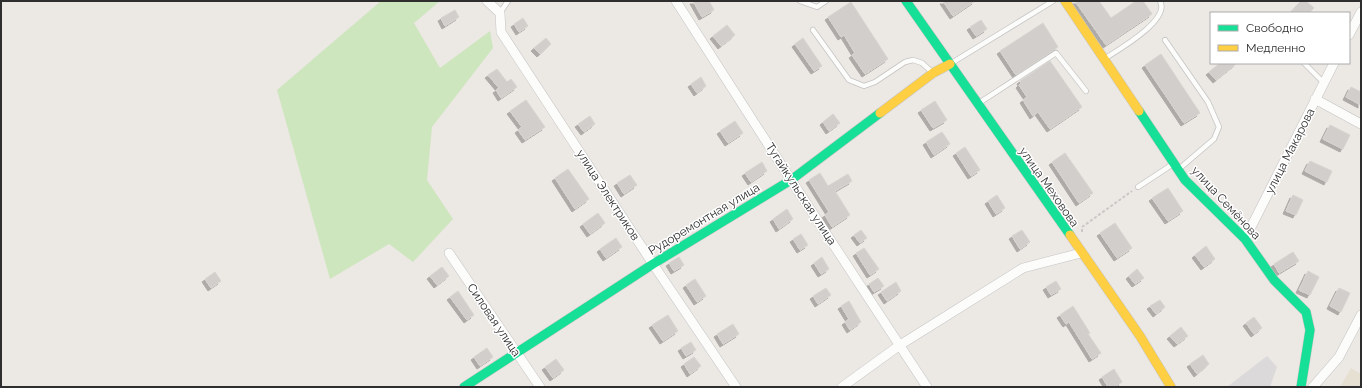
<svg xmlns="http://www.w3.org/2000/svg" width="1362" height="388" font-family="Raleway,sans-serif">
<style>
.industrial{fill:#dcd9db}
.education{fill:#e6e0d3}
.green{fill:#cee6be}
.building{fill:#d1cecb;stroke:#d7d4d0;filter:url(#shadow)}
.lines{fill:none;stroke-linecap:round;stroke-linejoin:round}
.lane-casing{stroke:#c5c4c5;stroke-width:6}
.street-casing{stroke:#c5c4c5;stroke-width:10}
.fast-casing{stroke:#c5c4c5;stroke-width:10}
.slow-casing{stroke:#c5c4c5;stroke-width:10}
.path{stroke:#c9c9c8;stroke-width:2;stroke-dasharray:3 2;stroke-linecap:butt}
.lane{stroke:#fcfcfb;stroke-width:4.5}
.street{stroke:#fcfcfb;stroke-width:9}
.fast{stroke:#16e098;stroke-width:9}
.slow{stroke:#ffcf43;stroke-width:9}
.labels{text-anchor:middle;stroke-width:3;stroke-linejoin:round;paint-order:stroke}
.street-label{font-size:12px;fill:#2e2e2e;stroke:#fff}
</style>
<defs>
<filter id="shadow"><feDropShadow dx="-3" dy="3" stdDeviation="0" flood-color="#0004"/></filter>
</defs>
<rect width="100%" height="100%" fill="#ece8e4"/>
<path class="industrial" d="M 1267,356 L 1277,367 L 1270,387 L 1227,387 Z"/>
<path class="education" d="M 1351,368 L 1361,374 L 1361,387 L 1340,387 Z"/>
<path class="green" d="M 381,1 L 440,1 L 414,23 L 440,68 L 490,31 L 493,48 L 432,127 L 427,180 L 453,219 L 413,262 L 389,244 L 330,279 L 277,90 Z"/>
<path class="building" d="M 693,1 L 709,1 L 714,10 L 702,17 Z
M 943,1 L 975,1 L 953,16 Z
M 1075,1 L 1099,1 L 1111,18 L 1136,1 L 1143,1 L 1152,14 L 1106,45 Z
M 1301,1 L 1306,1 L 1314,8 L 1309,13 L 1290,13 Z
M 851,2 L 888,59 L 865,74 L 852,55 L 855,53 L 844,35 L 841,37 L 828,17 Z
M 455,10 L 459,17 L 445,26 L 441,18 Z
M 523,18 L 528,26 L 519,32 L 514,24 Z
M 981,20 L 987,29 L 976,36 L 970,27 Z
M 1043,23 L 1058,47 L 1016,75 L 1000,51 Z
M 727,25 L 735,35 L 721,46 L 713,36 Z
M 546,38 L 551,44 L 540,54 L 534,48 Z
M 803,38 L 822,66 L 814,71 L 795,44 Z
M 1161,54 L 1200,113 L 1184,123 L 1145,65 Z
M 1050,61 L 1082,107 L 1050,129 L 1038,112 L 1033,116 L 1023,100 L 1027,97 L 1019,85 L 1021,83 L 1020,81 Z
M 1220,63 L 1237,63 L 1216,80 L 1209,72 Z
M 497,69 L 507,82 L 511,79 L 517,87 L 501,98 L 496,90 L 499,88 L 488,75 Z
M 701,77 L 706,86 L 697,93 L 691,84 Z
M 1351,87 L 1361,92 L 1361,105 L 1346,97 Z
M 526,100 L 545,127 L 525,140 L 518,130 L 522,127 L 510,111 Z
M 935,101 L 947,120 L 933,128 L 921,110 Z
M 833,114 L 840,123 L 829,131 L 823,122 Z
M 590,116 L 595,124 L 584,132 L 578,124 Z
M 735,121 L 743,133 L 728,143 L 720,131 Z
M 1330,125 L 1350,135 L 1343,149 L 1323,139 Z
M 942,132 L 950,144 L 934,155 L 926,142 Z
M 965,147 L 980,170 L 971,176 L 956,153 Z
M 1065,153 L 1093,193 L 1079,203 L 1052,162 Z
M 1310,161 L 1332,171 L 1327,182 L 1305,171 Z
M 762,162 L 767,171 L 751,182 L 745,173 Z
M 568,169 L 589,199 L 575,209 L 555,178 Z
M 820,173 L 828,186 L 848,174 L 852,181 L 835,191 L 850,215 L 832,227 L 825,215 L 829,212 L 809,180 Z
M 630,175 L 637,185 L 624,194 L 617,183 Z
M 1168,188 L 1183,211 L 1168,221 L 1152,198 Z
M 997,195 L 1005,208 L 996,214 L 988,201 Z
M 1293,195 L 1303,200 L 1296,215 L 1286,211 Z
M 787,209 L 793,219 L 779,229 L 773,219 Z
M 598,213 L 605,223 L 590,234 L 583,224 Z
M 1115,223 L 1132,248 L 1117,258 L 1100,233 Z
M 861,230 L 867,238 L 860,243 L 854,235 Z
M 1022,230 L 1030,242 L 1020,249 L 1012,236 Z
M 801,234 L 808,245 L 800,250 L 793,239 Z
M 616,238 L 622,247 L 606,258 L 600,249 Z
M 1206,246 L 1215,259 L 1204,267 L 1195,255 Z
M 864,248 L 879,269 L 870,275 L 856,253 Z
M 1293,252 L 1299,261 L 1279,273 L 1274,264 Z
M 679,257 L 684,265 L 674,271 L 669,263 Z
M 822,257 L 829,269 L 821,274 L 814,263 Z
M 442,267 L 449,276 L 437,285 L 430,276 Z
M 1137,269 L 1144,278 L 1135,284 L 1129,276 Z
M 1308,271 L 1319,277 L 1310,295 L 1299,290 Z
M 215,272 L 221,281 L 211,288 L 205,279 Z
M 878,278 L 884,286 L 874,292 L 869,284 Z
M 695,279 L 706,296 L 697,302 L 686,285 Z
M 1056,281 L 1061,289 L 1051,295 L 1046,287 Z
M 896,282 L 901,291 L 887,301 L 881,292 Z
M 826,288 L 831,295 L 818,304 L 813,296 Z
M 1339,288 L 1350,293 L 1341,312 L 1330,306 Z
M 458,291 L 474,315 L 467,320 L 450,297 Z
M 1160,300 L 1165,307 L 1156,314 L 1150,306 Z
M 849,301 L 861,322 L 850,330 L 845,322 L 849,319 L 841,306 Z
M 1073,306 L 1090,333 L 1088,334 L 1101,353 L 1092,359 L 1069,322 L 1066,324 L 1060,315 Z
M 668,315 L 678,331 L 663,341 L 652,325 Z
M 1254,317 L 1262,328 L 1254,334 L 1246,323 Z
M 733,324 L 739,334 L 723,344 L 717,334 Z
M 1181,327 L 1188,336 L 1177,344 L 1170,336 Z
M 691,342 L 696,350 L 686,356 L 681,348 Z
M 487,348 L 493,357 L 480,366 L 474,357 Z
M 1203,355 L 1209,364 L 1197,374 L 1190,364 Z
M 694,357 L 701,366 L 690,374 L 684,364 Z
M 556,359 L 564,370 L 553,378 L 545,367 Z
M 1114,369 L 1122,382 L 1115,387 L 1108,387 L 1102,377 Z"/>
<g class="lines">
<g class="lane-casing">
<path id="lane" d="M 800,1 L 817,7 L 826,1
M 500,13 L 508,1
M 813,30 L 849,80 L 864,86 L 875,82 L 905,62 L 913,60 L 922,63 L 933,73
M 1165,40 L 1208,102 L 1219,127 L 1214,139 L 1179,169
M 1104,59 C 1118,50 1171,20 1160,1
M 1304,63 L 1324,83
M 950,64 L 1053,1
M 979,103 L 1056,53 L 1086,91
M 1138,187 L 1173,164"/>
</g>
<g class="street-casing">
<path id="street" d="M 487,1 L 500,13 L 501,32 L 653,264 L 736,387
M 676,1 L 791,180 L 927,387
M 1349,35 L 1361,12
M 1315,99 L 1361,124
M 1245,239 L 1334,63
M 449,253 L 540,387
M 842,387 L 900,345 L 1023,268 L 1081,253
M 1313,387 L 1339,357 L 1361,315"/>
</g>
<g class="fast-casing">
<path id="fast" d="M 906,1 L 1070,235
M 1139,111 L 1185,180 L 1245,239 L 1274,280 L 1306,312 L 1310,330 L 1301,387
M 464,387 L 653,264 L 791,180 L 880,113"/>
</g>
<g class="slow-casing">
<path id="slow" d="M 1065,1 L 1139,111
M 880,113 L 933,73 L 950,64
M 1070,235 L 1140,336 L 1171,387"/>
</g>
<path class="path" d="M 1082,232 L 1082,227 L 1132,191"/>
<use href="#lane" class="lane"/>
<use href="#street" class="street"/>
<use href="#fast" class="fast"/>
<use href="#slow" class="slow"/>
</g>
<g class="labels">
<g class="street-label">
<text transform="translate(1290 151) rotate(-63)" y="4">улица Макарова</text>
<text transform="translate(1049 187) rotate(55)" y="4">улица Меховова</text>
<text transform="translate(801 194) rotate(57)" y="4">Тугайкульская улица</text>
<text transform="translate(608 195) rotate(57)" y="4">улица Электриков</text>
<text transform="translate(1226 203) rotate(47)" y="4">улица Семёнова</text>
<text transform="translate(704 219) rotate(-31)" y="4">Рудоремонтная улица</text>
<text transform="translate(494 320) rotate(56)" y="4">Силовая улица</text>
</g>
</g>
<rect width="1362" height="388" fill="none" stroke="#2e2e2e" stroke-width="4"/>
<rect x="1210" y="12" width="140" height="52" fill="#ffffff" stroke="#ababab"/>
<rect x="1218" y="25" width="20" height="6" fill="#16e098" stroke="#ababab"/>
<text x="1246" y="32" font-size="12" fill="#2e2e2e">Свободно</text>
<rect x="1218" y="45" width="20" height="6" fill="#ffcf43" stroke="#ababab"/>
<text x="1246" y="52" font-size="12" fill="#2e2e2e">Медленно</text>
</svg>
